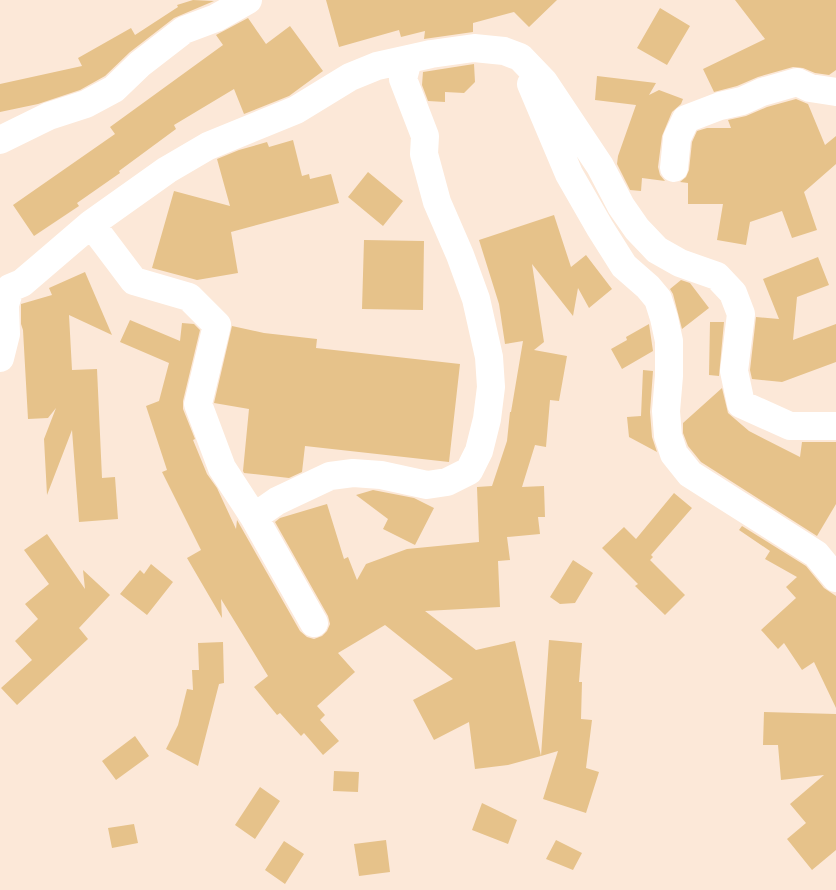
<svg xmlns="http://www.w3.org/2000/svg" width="836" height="890" font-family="'IBM Plex Serif',serif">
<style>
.building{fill:#e6c28a}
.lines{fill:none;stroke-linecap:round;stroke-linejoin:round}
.minor{stroke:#fff;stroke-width:28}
</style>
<rect width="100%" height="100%" fill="#fce8d8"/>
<path class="building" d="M 193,0 L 214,1 L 174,18 L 130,52 L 105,76 L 80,90 L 38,104 L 0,112 L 0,84 L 82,66 L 78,58 L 131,28 L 135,35 L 178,7 L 177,5 Z
M 326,0 L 557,0 L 529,27 L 514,12 L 473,23 L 473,32 L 424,39 L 425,31 L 401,37 L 399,30 L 339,47 Z
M 735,0 L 836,0 L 836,70 L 829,75 L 815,73 L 803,68 L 793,67 L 758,77 L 737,86 L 714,92 L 703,69 L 765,39 Z
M 660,8 L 690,26 L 667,65 L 637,48 Z
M 248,18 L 266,44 L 290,26 L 323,71 L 289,96 L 244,114 L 234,89 L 174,125 L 176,129 L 119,171 L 120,173 L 77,203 L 79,206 L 34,236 L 13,205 L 115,134 L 110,127 L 223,45 L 216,35 Z
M 474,64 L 475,82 L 464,93 L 445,92 L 445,102 L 428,101 L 422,85 L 423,72 Z
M 597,76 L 656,83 L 649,95 L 659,90 L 683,99 L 681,104 L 672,112 L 662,136 L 658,167 L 660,175 L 665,181 L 642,178 L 641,191 L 630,190 L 617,164 L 618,156 L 636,105 L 595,100 Z
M 796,99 L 808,104 L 825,145 L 836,136 L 836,164 L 804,192 L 817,230 L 792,238 L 782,211 L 750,222 L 746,245 L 717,240 L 723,204 L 688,204 L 688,183 L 680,182 L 686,177 L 689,170 L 692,142 L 697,131 L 707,128 L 731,128 L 728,120 L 746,116 L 767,107 Z
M 293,140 L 302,176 L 309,174 L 310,179 L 331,174 L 339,203 L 231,232 L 238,273 L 197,280 L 152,268 L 174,191 L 230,206 L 217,159 L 239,150 L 267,142 L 269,147 Z
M 368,172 L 403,201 L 383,226 L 348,197 Z
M 554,215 L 571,267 L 586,255 L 612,289 L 589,308 L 578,288 L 573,316 L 532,264 L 544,342 L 534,350 L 567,356 L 559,401 L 550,400 L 546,447 L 535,445 L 522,487 L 544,486 L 545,517 L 538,517 L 540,534 L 507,537 L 510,560 L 498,561 L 500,607 L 425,611 L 476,650 L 515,641 L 541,756 L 508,765 L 475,769 L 469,722 L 434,740 L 413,700 L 453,679 L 385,625 L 338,653 L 355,672 L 317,706 L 325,715 L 320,720 L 339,741 L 323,755 L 304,733 L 301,736 L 280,713 L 277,715 L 254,687 L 268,676 L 221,599 L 222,618 L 187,558 L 201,550 L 162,472 L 167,470 L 146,406 L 159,401 L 169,363 L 120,342 L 130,320 L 180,341 L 182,323 L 194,324 L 200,330 L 183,401 L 183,409 L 195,439 L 193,440 L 207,474 L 217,488 L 236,529 L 237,520 L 300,631 L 307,637 L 314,639 L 322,636 L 327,631 L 330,624 L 328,616 L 275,522 L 280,518 L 327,504 L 344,559 L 348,557 L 357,580 L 366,564 L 407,549 L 479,542 L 477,487 L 492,486 L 507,441 L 510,412 L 511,412 L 523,341 L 505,344 L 499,304 L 479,240 Z
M 364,240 L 424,241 L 423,310 L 362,309 Z
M 818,257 L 829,285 L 797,297 L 793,340 L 836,324 L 836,362 L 782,382 L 752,379 L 750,370 L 756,317 L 779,319 L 763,279 Z
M 85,272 L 112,335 L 69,315 L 72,370 L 97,369 L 102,478 L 115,477 L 118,519 L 79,522 L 72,430 L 47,495 L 44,439 L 56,408 L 48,418 L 28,419 L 23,330 L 21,324 L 21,304 L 52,295 L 49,288 Z
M 681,280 L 690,283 L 709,308 L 682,329 L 673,294 L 670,289 Z
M 710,322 L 724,322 L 719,376 L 709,375 Z
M 649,324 L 653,351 L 622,369 L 611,349 L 627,340 L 626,337 Z
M 232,326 L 264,333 L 317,339 L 316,348 L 460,364 L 449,462 L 305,446 L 302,472 L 289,478 L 244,473 L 243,471 L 249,409 L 214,403 Z
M 643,370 L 653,371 L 650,412 L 652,437 L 657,452 L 629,437 L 627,417 L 641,416 Z
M 722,388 L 728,413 L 749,431 L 800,457 L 802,442 L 836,442 L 836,504 L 817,536 L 701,462 L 688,446 L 683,433 L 683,423 Z
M 373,490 L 414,498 L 434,508 L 415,545 L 383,529 L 388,519 L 356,495 Z
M 674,493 L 692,508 L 651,555 L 653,557 L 650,560 L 685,595 L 665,615 L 635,586 L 638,584 L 602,548 L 624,527 L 636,539 Z
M 742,526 L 806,566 L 824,588 L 836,596 L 836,708 L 814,662 L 802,670 L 784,643 L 778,649 L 761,630 L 796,598 L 786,587 L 797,577 L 765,559 L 770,551 L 739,530 Z
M 47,534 L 85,589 L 83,570 L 110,595 L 79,628 L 88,639 L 17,705 L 1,688 L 32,660 L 15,641 L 38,619 L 25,604 L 49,584 L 24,550 Z
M 573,560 L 593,573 L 575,603 L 560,604 L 550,597 Z
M 151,564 L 173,582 L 147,615 L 120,594 L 140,570 L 144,574 Z
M 549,640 L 582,643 L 579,682 L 582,682 L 581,719 L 592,720 L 586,768 L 599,772 L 586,813 L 543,799 L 558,751 L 541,756 Z
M 223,642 L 224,683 L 219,684 L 198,766 L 166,749 L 178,725 L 187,689 L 193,690 L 192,670 L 199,670 L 198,643 Z
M 764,712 L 836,714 L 836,850 L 812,870 L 787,839 L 806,823 L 790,804 L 824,775 L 781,780 L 778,745 L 763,745 Z
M 135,736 L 149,756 L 116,780 L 102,761 Z
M 334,771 L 359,772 L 358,792 L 333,791 Z
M 260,787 L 280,801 L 255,839 L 235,825 Z
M 482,803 L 517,820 L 508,844 L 472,830 Z
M 134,824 L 138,843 L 112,848 L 108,828 Z
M 386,840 L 390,872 L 359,876 L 354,844 Z
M 556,840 L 582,853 L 573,870 L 546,859 Z
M 284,841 L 304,854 L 285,884 L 265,870 Z"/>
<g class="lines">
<path class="minor" d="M 531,84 L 569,174 L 600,228 L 624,266 L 648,287 L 658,299 L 664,318 L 669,341 L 669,376 L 666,411 L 668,436 L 674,454 L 690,474 L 816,554 L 836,578
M 0,140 L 49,116 L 86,104 L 114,89 L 140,64 L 184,30 L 216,18 L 248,0
M 674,168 L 677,138 L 686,119 L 720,106 L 742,101 L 762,92 L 797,82 L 810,88 L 836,92
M 91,224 L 134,281 L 189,297 L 217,325 L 198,404 L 222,468 L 254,517 L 314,623
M 0,358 L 6,334 L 5,305 L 10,288 L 22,283 L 91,224 L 167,170 L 208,146 L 296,110 L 350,77 L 377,66 L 431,54 L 474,48 L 504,51 L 520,57 L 544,82 L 600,166 L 621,206 L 637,229 L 657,250 L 680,263 L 717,276 L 733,293 L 741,314 L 734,371 L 741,404 L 790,426 L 836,426
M 254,517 L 277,501 L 330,476 L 353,473 L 381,475 L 427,485 L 447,482 L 469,471 L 479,451 L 487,419 L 491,387 L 489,357 L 476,299 L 460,255 L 437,202 L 424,154 L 425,136 L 403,79 L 408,60"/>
</g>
</svg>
